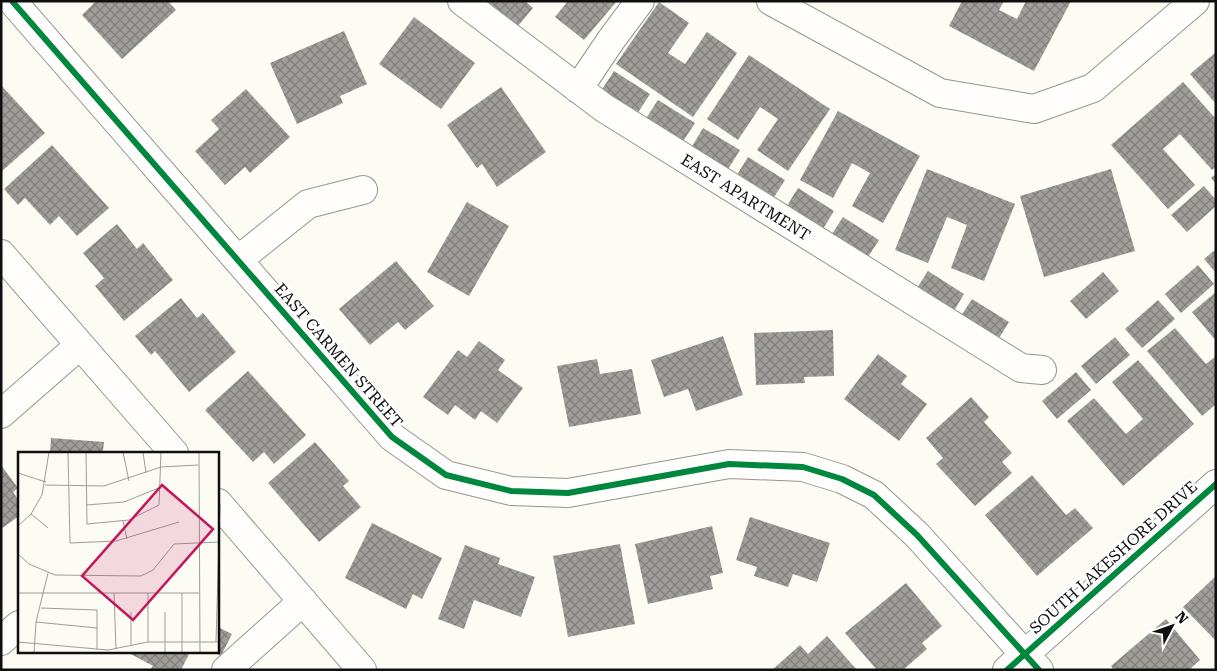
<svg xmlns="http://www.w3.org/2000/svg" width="1217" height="671" font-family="'Roboto Serif',serif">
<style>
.building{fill:url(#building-cross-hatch)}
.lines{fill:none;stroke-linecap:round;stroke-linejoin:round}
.minor-casing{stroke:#969592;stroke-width:30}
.minor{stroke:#fffefd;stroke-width:28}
.cycleway-casing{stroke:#fff;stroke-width:9}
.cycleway{stroke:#00873e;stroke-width:6}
.labels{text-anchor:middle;stroke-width:5;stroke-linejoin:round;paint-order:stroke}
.street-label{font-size:16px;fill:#0f0f0f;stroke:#fff}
.inset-road{fill:none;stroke:#9d9d98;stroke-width:1}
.view{fill:#c2185b;fill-opacity:0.15;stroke:#c2185b;stroke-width:2.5}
.inset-edge{fill:none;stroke:#0f0f0f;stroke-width:2.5}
</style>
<defs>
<pattern id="building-cross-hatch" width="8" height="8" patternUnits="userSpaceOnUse" patternTransform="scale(1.25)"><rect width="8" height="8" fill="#a09e9a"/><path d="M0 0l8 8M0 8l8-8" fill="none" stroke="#817f7c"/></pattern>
</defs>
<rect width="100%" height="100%" fill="#fcfbf4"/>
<path class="building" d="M 96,1 L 168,1 L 176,10 L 122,59 L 82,15 Z
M 487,1 L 525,1 L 533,8 L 518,26 Z
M 568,1 L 617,1 L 584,40 L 555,17 Z
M 962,1 L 1004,1 L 999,10 L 1017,19 L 1026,1 L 1071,1 L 1034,71 L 949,26 Z
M 659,2 L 689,23 L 668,53 L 685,64 L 707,32 L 737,53 L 693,117 L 616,64 Z
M 414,17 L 475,63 L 441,109 L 379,64 Z
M 344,31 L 367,84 L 340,96 L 343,103 L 297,124 L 270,63 Z
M 1216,52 L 1216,104 L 1190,74 Z
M 749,55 L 830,109 L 788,171 L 757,150 L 778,119 L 760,107 L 738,140 L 707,119 Z
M 614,71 L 650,94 L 637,114 L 601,91 Z
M 1183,82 L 1216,119 L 1216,167 L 1212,170 L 1180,134 L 1163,149 L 1195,185 L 1168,209 L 1111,145 Z
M 1,85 L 45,133 L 1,172 Z
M 501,87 L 546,152 L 497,187 L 482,164 L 477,168 L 447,125 Z
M 246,89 L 290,137 L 250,173 L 245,167 L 225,185 L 195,151 L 219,129 L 211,120 Z
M 658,100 L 695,123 L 682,143 L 645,120 Z
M 838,111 L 920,156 L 883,223 L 852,206 L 870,173 L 852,163 L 833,198 L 800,180 Z
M 703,128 L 740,150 L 727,171 L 691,148 Z
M 52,145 L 109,208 L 77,236 L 59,216 L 50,225 L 25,198 L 18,205 L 4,189 Z
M 748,157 L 785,180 L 772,200 L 735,178 Z
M 927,169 L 1015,204 L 984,281 L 951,268 L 967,225 L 947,217 L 928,263 L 895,250 Z
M 1111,169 L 1135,251 L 1044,277 L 1020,196 Z
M 1216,174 L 1216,184 L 1211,178 Z
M 1204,186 L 1216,200 L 1216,206 L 1187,232 L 1171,215 Z
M 798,188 L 834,211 L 821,232 L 785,209 Z
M 467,202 L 509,226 L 469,296 L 427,272 Z
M 843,217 L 879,240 L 866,260 L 830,237 Z
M 117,224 L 137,249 L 143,243 L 173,280 L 124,321 L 95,286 L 104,278 L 83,253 Z
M 1216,249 L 1216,273 L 1204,259 Z
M 396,261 L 434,306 L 405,330 L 398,322 L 370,345 L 339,309 Z
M 1198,265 L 1214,284 L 1181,313 L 1165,294 Z
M 928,271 L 964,294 L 952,314 L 915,291 Z
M 1103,272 L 1119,291 L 1086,319 L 1070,301 Z
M 1216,292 L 1216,341 L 1192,312 Z
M 181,298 L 197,318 L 203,313 L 236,352 L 189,392 L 155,351 L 151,355 L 135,336 Z
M 972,299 L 1009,322 L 996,343 L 959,319 Z
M 1158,300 L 1175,319 L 1142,348 L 1125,329 Z
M 1175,328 L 1206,364 L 1216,356 L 1216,404 L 1202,416 L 1147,351 Z
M 833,330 L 834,376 L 804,377 L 805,383 L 756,385 L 754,333 Z
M 723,336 L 743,395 L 696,411 L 688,389 L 664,397 L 651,360 Z
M 1115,337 L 1130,355 L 1096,384 L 1081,366 Z
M 479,341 L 505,360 L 498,370 L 523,388 L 497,423 L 481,411 L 475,420 L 455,405 L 448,415 L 423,397 L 458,350 L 467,357 Z
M 878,354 L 907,376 L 901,384 L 927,404 L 899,441 L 844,399 Z
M 597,359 L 600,374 L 632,369 L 641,414 L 569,427 L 557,366 Z
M 1138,360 L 1194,424 L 1123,486 L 1067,421 L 1094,398 L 1126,434 L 1143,419 L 1112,382 Z
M 248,371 L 306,435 L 274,464 L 264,452 L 253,462 L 205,410 Z
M 1076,372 L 1091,390 L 1057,419 L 1042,401 Z
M 971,397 L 989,417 L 984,422 L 1012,453 L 1002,462 L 1012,473 L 975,506 L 936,464 L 943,458 L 926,438 Z
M 51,438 L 104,442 L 103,451 L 119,453 L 50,453 Z
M 315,442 L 349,481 L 343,486 L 361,507 L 319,542 L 268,483 Z
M 1,465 L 18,488 L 13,492 L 19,501 L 19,516 L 1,529 Z
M 1032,475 L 1066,515 L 1075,508 L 1093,528 L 1037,576 L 985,515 Z
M 750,517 L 830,543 L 817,582 L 793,574 L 788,587 L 754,576 L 757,567 L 736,560 Z
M 372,523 L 442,558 L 422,599 L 413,594 L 406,609 L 345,578 Z
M 712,526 L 723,573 L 710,576 L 713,589 L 648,604 L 635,544 Z
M 620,544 L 635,624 L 568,637 L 553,556 Z
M 465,545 L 500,558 L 498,564 L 535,577 L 521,617 L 474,600 L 464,629 L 438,619 Z
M 1216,576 L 1216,641 L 1183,607 Z
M 906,583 L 942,626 L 922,643 L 927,649 L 903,670 L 877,670 L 845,633 Z
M 1166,619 L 1200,660 L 1191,668 L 1193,670 L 1114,670 L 1111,666 Z
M 218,627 L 232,634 L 221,656 L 213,652 L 218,652 Z
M 827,636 L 857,670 L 772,670 L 800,645 L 808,654 Z
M 127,652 L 190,652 L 181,670 L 150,670 L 153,666 Z"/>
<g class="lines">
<g class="minor-casing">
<path id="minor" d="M 12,1 L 392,437 L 446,475 L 511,491 L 568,493 L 729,464 L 803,467 L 842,479 L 874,495 L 917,535 L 1039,670
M 462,1 L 604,108 L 1021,368 L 1042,370
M 771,1 L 940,93 L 1034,109 L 1093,88 L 1195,1
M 578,89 L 611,40 L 640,1
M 1,254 L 174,453
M 238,260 L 308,204 L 363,190
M 1,414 L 80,345
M 218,503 L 362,670
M 1,641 L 19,625
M 226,670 L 303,601
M 1007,670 L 1216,484"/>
</g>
<use href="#minor" class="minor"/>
<g class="cycleway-casing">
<path id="cycleway" d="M 12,1 L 392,437 L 446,475 L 511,491 L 568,493 L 729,464 L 803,467 L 842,479 L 874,495 L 917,535 L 1039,670
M 1007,670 L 1216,484"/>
</g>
<use href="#cycleway" class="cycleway"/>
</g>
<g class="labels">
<g class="street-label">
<text transform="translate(746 197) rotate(32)" y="6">EAST APARTMENT</text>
<text transform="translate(339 355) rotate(49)" y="6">EAST CARMEN STREET</text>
<text transform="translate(1113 557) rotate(-42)" y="6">SOUTH LAKESHORE DRIVE</text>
</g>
</g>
<g transform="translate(18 452)">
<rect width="201" height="201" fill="#fcfbf4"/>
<path class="inset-road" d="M 50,0 L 52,91 L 98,89 L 161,70M 68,0 L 69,72 L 111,68 L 141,53 L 143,0M 105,0 L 111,29M 125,0 L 128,21M 181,0 L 182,201M 0,21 L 28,30M 27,33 L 86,34 L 143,15 L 180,13M 68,53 L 106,50 L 143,35M 13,62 L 30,76M 105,69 L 109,87M 0,74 L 13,62 L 24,43 L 31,0M 0,102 L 11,112 L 37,123 L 123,124 L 135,118 L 156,92 L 202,90M 0,141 L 181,141M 96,141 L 98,197M 130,141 L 130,190M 23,156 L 79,158 L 79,198M 113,160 L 113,194M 18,170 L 79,176M 0,190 L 90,198 L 130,190 L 202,190M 198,190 L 202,52M 16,201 L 18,170 L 30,121M 147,201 L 147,160M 164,201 L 164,141"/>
<path class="view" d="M 144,33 L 195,77 L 115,168 L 64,124 Z"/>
<rect width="201" height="201" class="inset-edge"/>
</g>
<rect width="1217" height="671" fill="none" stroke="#0f0f0f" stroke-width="5"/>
<g transform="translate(1172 626) rotate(49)" stroke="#ffffff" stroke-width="4" paint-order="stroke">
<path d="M0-4L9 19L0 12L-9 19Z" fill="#0f0f0f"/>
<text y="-8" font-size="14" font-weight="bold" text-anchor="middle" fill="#0f0f0f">N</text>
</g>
</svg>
